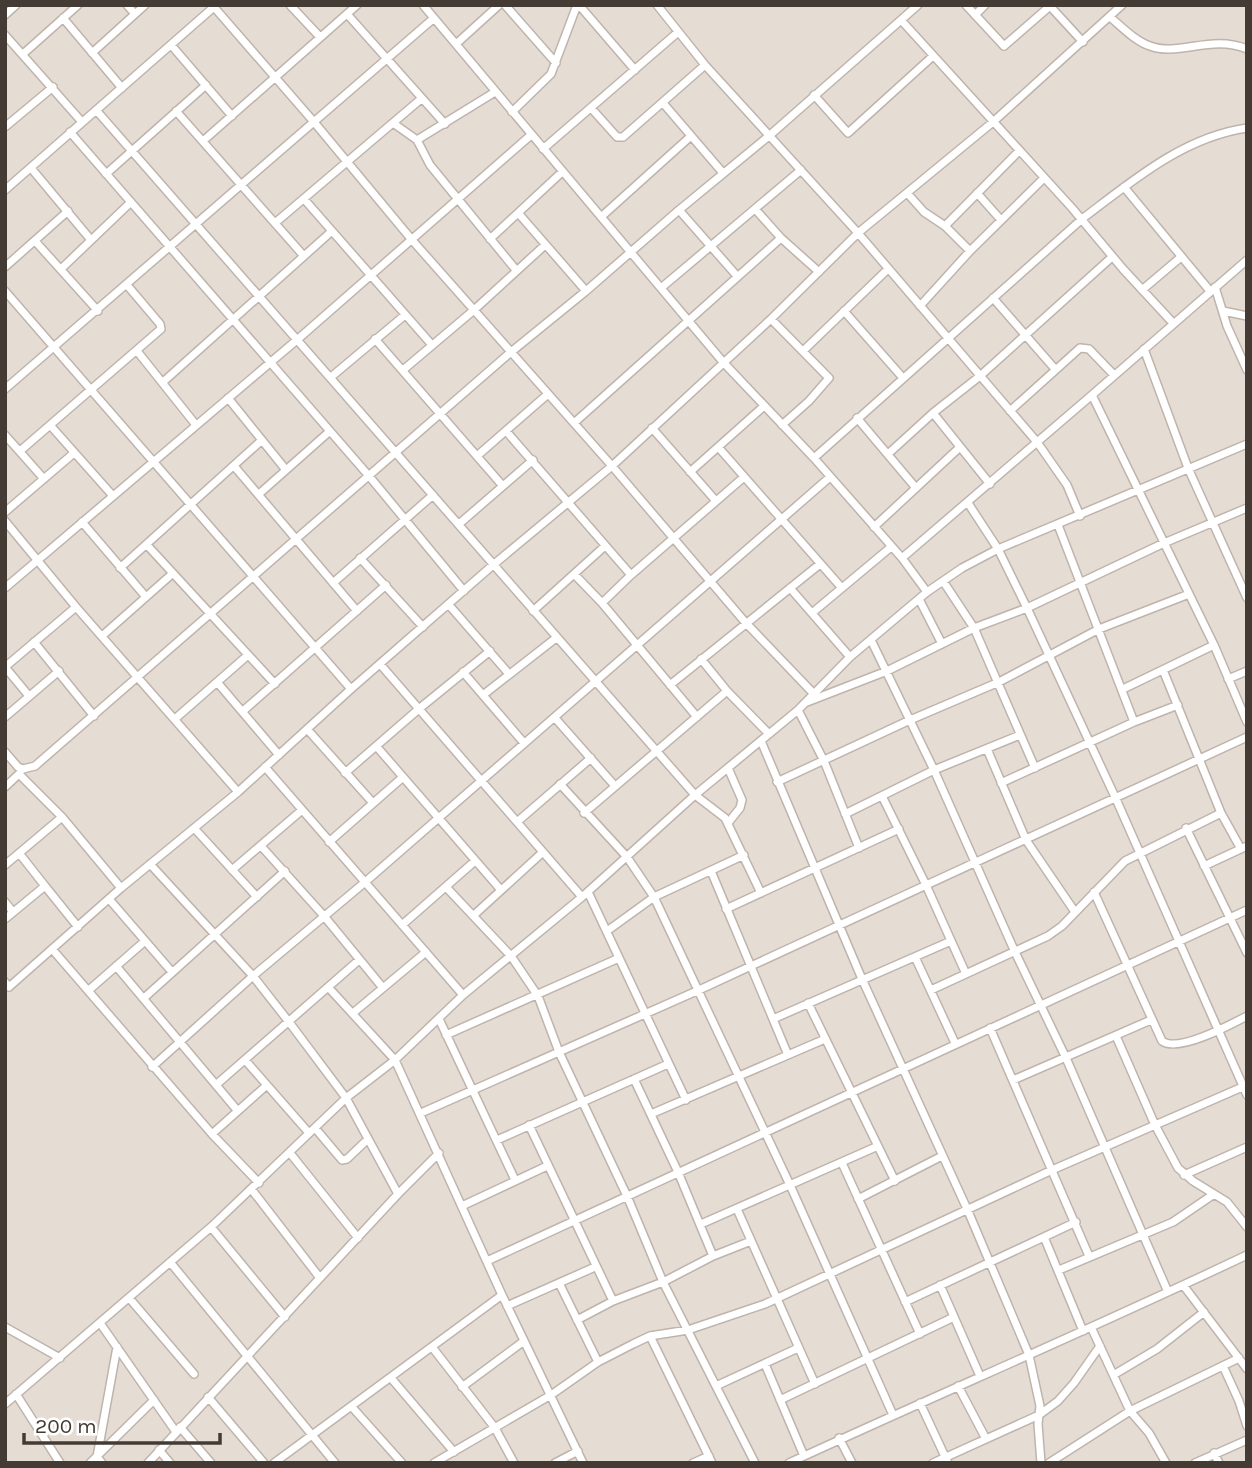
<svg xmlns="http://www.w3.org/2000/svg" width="1252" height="1468" font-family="Karla,sans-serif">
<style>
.residential{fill:#e5dcd4}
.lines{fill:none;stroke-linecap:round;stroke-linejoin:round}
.minor-casing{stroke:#bfb4ac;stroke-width:10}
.minor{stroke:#fff;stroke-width:7}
</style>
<rect width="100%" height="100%" fill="#f2ece6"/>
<path class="residential" d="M 5,5 L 1247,5 L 1247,1463 L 5,1463 Z"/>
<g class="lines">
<g class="minor-casing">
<path id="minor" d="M 127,5 L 135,14
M 290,5 L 320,37
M 423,5 L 723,362 L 814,458 L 902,558 L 927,592
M 505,5 L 556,63
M 579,5 L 635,70
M 657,5 L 705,65 L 858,233 L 1037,442 L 1067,485 L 1080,516
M 966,5 L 1004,46 L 1050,6
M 1049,5 L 1083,42
M 214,7 L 314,122 L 412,240 L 612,466 L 745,622 L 813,693
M 347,14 L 445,124
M 5,15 L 16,5
M 975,15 L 985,5
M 1110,17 C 1122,27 1135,41 1150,46 C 1179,57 1211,34 1247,49
M 63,18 L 122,88
M 901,20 L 1072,208 L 1123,269 L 1173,323
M 5,35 L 82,122
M 456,44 L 499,5
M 172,46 L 232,116
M 92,53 L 145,5
M 23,54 L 78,5
M 814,95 L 848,133 L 933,56
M 663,103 L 723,173
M 591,108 L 617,137 L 623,137 L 705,65
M 96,110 L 695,795 L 725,818 L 761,893
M 176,111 L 303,255
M 512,112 L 551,74 L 577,5
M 393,123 L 417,140 L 430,165 L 516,270
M 5,127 L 53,87
M 70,132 L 369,476 L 464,591
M 417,140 L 495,92
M 203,141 L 357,5
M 543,149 L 677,33
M 31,168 L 91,240
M 106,174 L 206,85
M 1124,187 L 1210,291
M 5,190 L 215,6
M 977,193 L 1001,220
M 908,194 L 924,212 L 945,226 L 970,251
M 304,199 L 432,345
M 755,209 L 781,238 L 819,272
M 679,210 L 737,276
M 519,214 L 586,291
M 601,217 L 691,136
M 275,223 L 421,99
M 945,226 L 1019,151
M 490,239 L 562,172
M 35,241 L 98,311
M 1247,260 L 1092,395 L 1214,645 L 1247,722
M 5,267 L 68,211
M 61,269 L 131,202
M 1215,287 L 1227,326 L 1247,370
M 661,288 L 801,170
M 1142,290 L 1181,257
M 5,291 L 351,689
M 993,298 L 1055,369
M 920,306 L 970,251 L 1044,178
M 844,311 L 903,378
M 1223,311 L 1247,316
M 771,319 L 829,378 L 809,401 L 782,425
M 375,339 L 502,485
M 1144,349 L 1188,468 L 1247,598
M 137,351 L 196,425
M 803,351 L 888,269
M 403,370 L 474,310 L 545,245
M 331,377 L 405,315
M 163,382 L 332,231
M 5,389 L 434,18
M 228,398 L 286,470
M 1010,411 L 1080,348 L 1089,349 L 1114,375
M 933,413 L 990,484
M 857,418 L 916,488
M 574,423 L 781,238
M 50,425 L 113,496
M 652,428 L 716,501
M 506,431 L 631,575
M 5,435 L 44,479
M 719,448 L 841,587
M 20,451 L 161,329 L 160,324 L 127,285
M 888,454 L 933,413 L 980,376 L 1112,257
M 477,456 L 548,394
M 814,458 L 1082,219 C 1131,182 1183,137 1247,128
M 234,466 L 357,611
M 690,472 L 764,406
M 259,494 L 330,431
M 968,503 L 998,549 L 1027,608 L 1116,799 L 1247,1095
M 5,512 L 74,453
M 5,521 L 76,607 L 238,792
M 82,522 L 146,597
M 459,524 L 533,460
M 1058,525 L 1134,722
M 874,527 L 959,448
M 147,545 L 275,684
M 360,558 L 423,627
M 902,558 L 1092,395
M 120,568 L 262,440
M 574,574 L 602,603 L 697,717
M 943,581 L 974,628 L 1035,768
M 333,583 L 433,495
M 5,588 L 298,339 L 531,135
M 790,588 L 850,657
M 919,599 L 942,644
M 602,603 L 631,575 L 744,477
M 449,605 L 509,674
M 533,611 L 605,546
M 812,613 L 891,547
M 102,636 L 172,574
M 871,640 L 934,770 L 1015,952 L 1066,1058 L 1168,1292
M 34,642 L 94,716
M 701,659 L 727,691 L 769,734
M 380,664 L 582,897
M 5,667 L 76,607
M 5,667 L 29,696
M 1163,670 L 1221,813 L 1241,849
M 463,672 L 524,743
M 1228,679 L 1247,671
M 217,682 L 279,755
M 670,685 L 820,564
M 1123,689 L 1214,645
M 483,695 L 556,638
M 807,702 L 887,671 L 974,628 L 1027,608 L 1164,543 L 1247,508
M 798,710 L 824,761 L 859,848
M 243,711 L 386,585
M 5,717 L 59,671
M 176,718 L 248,655
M 555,718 L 615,786
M 307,729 L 373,803
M 761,741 L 862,979 L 968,1211 L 1029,1355 L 1040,1406 L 1038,1424 L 1041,1463
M 377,747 L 501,890
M 987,749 L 1026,840 L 1075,912
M 5,752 L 18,767 L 23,769 L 35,766 L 511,352 L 586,291 L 679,210 L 770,135 L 918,5
M 265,767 L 463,995
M 345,773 L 420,708 L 490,651
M 19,774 L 62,817 L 121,888
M 777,782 L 910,720 L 999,682 L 1099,629 L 1189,594
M 1001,783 L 1134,722 L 1178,705
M 560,784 L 627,857 L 654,897 L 790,1185 L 893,1415
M 5,787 L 20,773
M 882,796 L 926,885 L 966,974
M 584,813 L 727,691
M 845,814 L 934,770 L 1020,735
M 517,822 L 591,758
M 728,823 L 740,808 L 742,800 L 728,768
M 194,828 L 257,897
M 1186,828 L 1247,953
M 329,842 L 403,777
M 261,846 L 324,916 L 383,988
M 19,853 L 45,886
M 150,864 L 253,976 L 289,1022 L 346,1098 L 398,1194
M 5,865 L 62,817
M 1204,866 L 1247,846
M 232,870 L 302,810
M 711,871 L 788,1055
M 446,887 L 511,956 L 538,996 L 559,1052 L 627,1196 L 663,1282 L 755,1463
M 588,892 L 686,1100
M 1094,892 L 1162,1041 C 1178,1053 1230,1025 1247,1016
M 109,899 L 172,972
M 5,902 L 13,912
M 726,909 L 899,829
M 474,915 L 543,852
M 5,919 L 45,886 L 78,927
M 402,925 L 475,861
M 607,931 L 654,897 L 744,855
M 52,949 L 212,1134 L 259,1183
M 915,957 L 955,1043
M 116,966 L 237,1110
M 5,982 L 9,987 L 121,888 L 238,792 L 351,689 L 493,565 L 612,466 L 771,319 L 858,233 L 993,122 L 1122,5
M 328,987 L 395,1060 L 502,1295 L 583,1463
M 89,990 L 145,941
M 931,990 L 1048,936 L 1062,926 L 1125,861 L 1221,813
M 144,998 L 285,871
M 808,1003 L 895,1181
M 353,1013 L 426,952
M 439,1019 L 515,1180
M 773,1019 L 951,941
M 990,1028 L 1089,1256
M 446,1035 L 619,958
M 1116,1036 L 1155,1125 L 1178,1168 L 1193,1181 L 1227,1202 L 1247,1227
M 245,1060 L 309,1133
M 152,1067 L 253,976 L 364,883 L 830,477
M 634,1079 L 678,1172 L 713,1256
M 1013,1080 L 1151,1020
M 217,1084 L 359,960
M 421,1113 L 699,990 L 1247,737
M 651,1114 L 825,1039
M 529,1125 L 613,1301
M 315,1128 L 342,1160 L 347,1159 L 368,1139
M 212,1134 L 267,1085
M 497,1140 L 668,1064
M 290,1153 L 358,1238
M 842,1163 L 920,1334
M 1184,1175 L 1247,1147
M 252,1190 L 320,1278
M 858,1199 L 942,1156
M 462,1206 L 547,1166
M 737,1209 L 815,1384
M 701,1224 L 878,1146
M 211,1227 L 285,1317
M 1044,1237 L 1083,1331
M 487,1261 L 1247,910
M 170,1262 L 335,1463
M 1059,1270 L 1173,1222 L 1214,1194
M 559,1283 L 598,1362
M 940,1285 L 980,1376
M 1183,1285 L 1247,1369
M 130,1299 L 194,1374
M 905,1302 L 1076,1222
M 507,1306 L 595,1267
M 577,1320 L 613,1301 L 663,1282 L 713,1256 L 751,1241
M 100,1323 L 176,1432
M 5,1327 L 60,1358
M 1091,1327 L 1130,1411 L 1149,1433 L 1166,1463
M 650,1336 L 712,1463
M 432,1347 L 495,1428 L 514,1463
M 765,1364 L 804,1456
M 1223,1366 L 1239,1401 L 1247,1426
M 1115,1374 L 1157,1349 L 1204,1312
M 391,1378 L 454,1452
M 716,1386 L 798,1348
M 958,1386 L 986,1439
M 462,1387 L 524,1341
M 16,1394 L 60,1463
M 208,1397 L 264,1463
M 780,1400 L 954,1317
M 920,1403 L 948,1463
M 5,1404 L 211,1227 L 346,1098 L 395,1060 L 463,995 L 582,897 L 695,795 L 798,710 L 850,657 L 927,592 L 962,568 L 998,549 L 1247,444
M 352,1407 L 402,1463
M 180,1427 L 211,1463
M 839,1438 L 852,1463
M 159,1450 L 170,1463
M 1214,1453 L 1219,1463
M 90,1463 L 154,1400
M 102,1463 L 97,1457 L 117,1347
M 148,1463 L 398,1194 L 439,1153
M 274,1463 L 502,1295
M 434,1463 L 551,1395 L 598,1362 L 633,1344 L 650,1336 L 688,1330 L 765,1304 L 1052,1170 L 1247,1085
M 555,1463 L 578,1451
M 693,1463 L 709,1456
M 789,1463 C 941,1393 1096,1327 1247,1255
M 933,1463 L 1039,1415 L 1058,1401 L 1074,1383 L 1100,1346
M 1049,1463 L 1130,1411 L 1239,1358
M 1195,1463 L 1247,1440"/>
</g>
<use href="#minor" class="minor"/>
</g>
<rect width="1252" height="1468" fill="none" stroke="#443b35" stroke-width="14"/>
<path d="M24 1433v10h196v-10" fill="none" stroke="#443b35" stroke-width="3.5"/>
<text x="35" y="1433" font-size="21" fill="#443b35" stroke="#ffffff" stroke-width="5" paint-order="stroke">200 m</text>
</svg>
